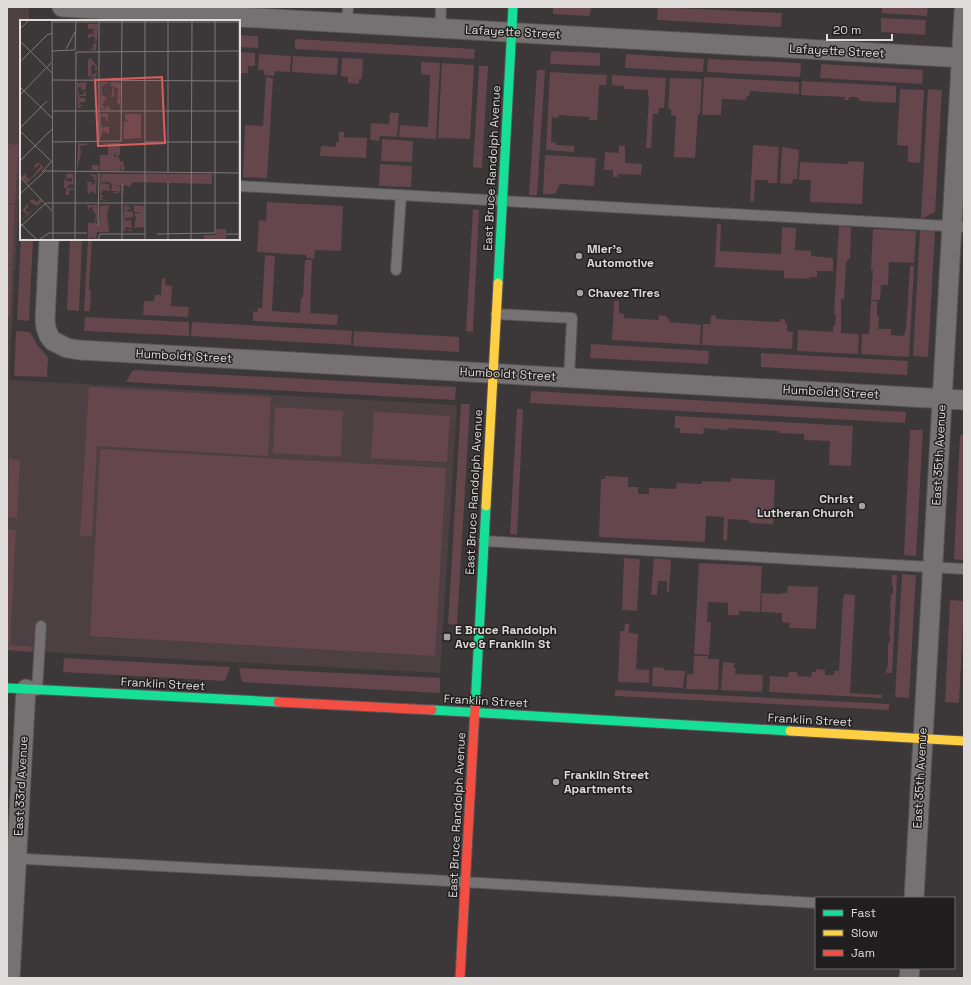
<svg xmlns="http://www.w3.org/2000/svg" width="971" height="985" font-family="'Space Grotesk',sans-serif">
<style>
.built{fill:#4c4042}
.green{fill:#64464c}
.lines{fill:none;stroke-linecap:round;stroke-linejoin:round}
.lane-casing{stroke:#585455;stroke-width:12}
.street-casing{stroke:#585455;stroke-width:21}
.fast-casing{stroke:#585455;stroke-width:11}
.slow-casing{stroke:#585455;stroke-width:11}
.jam-casing{stroke:#585455;stroke-width:11}
.lane{stroke:#767274;stroke-width:10}
.street{stroke:#767274;stroke-width:19}
.fast{stroke:#16e098;stroke-width:9}
.slow{stroke:#ffcf43;stroke-width:9}
.jam{stroke:#f24e42;stroke-width:9}
.poi-dot{fill:#a6a2a2;stroke:#211e1f;stroke-width:1.5}
.labels{text-anchor:middle;stroke-width:3;stroke-linejoin:round;paint-order:stroke}
.street-label{font-size:12px;fill:#dfdbdb;stroke:#211e1f}
.poi-label{font-size:12px;font-weight:bold;fill:#dfdbdb;stroke:#211e1f;text-anchor:start}
.inset-road{fill:none;stroke:#7d7979;stroke-width:1}
.view{fill:#d95e5e;fill-opacity:0.15;stroke:#d95e5e;stroke-width:2}
.inset-edge{fill:none;stroke:#dfdbdb;stroke-width:2}
</style>
<rect width="100%" height="100%" fill="#3c3738"/>
<path class="built" d="M 7,7 L 29,7 L 29,21 L 21,21 L 21,158 L 9,380 L 457,405 L 440,673 L 7,650 Z"/>
<path class="green" d="M 553,7 L 592,7 L 589,16 L 553,14 Z
M 658,7 L 782,13 L 781,27 L 657,20 Z
M 882,7 L 928,7 L 927,16 L 882,13 Z
M 881,18 L 926,20 L 925,35 L 881,32 Z
M 239,35 L 258,36 L 258,48 L 239,47 Z
M 295,39 L 475,49 L 474,59 L 295,49 Z
M 551,51 L 600,53 L 600,66 L 550,64 Z
M 239,52 L 255,53 L 255,66 L 248,66 L 248,73 L 239,73 Z
M 259,54 L 291,56 L 290,72 L 275,71 L 274,76 L 264,75 L 264,70 L 258,70 Z
M 626,54 L 704,59 L 703,72 L 625,68 Z
M 293,56 L 338,58 L 337,75 L 292,72 Z
M 342,58 L 363,59 L 362,79 L 359,79 L 359,84 L 348,83 L 348,77 L 341,76 Z
M 708,59 L 801,63 L 800,77 L 707,72 Z
M 421,62 L 440,63 L 436,139 L 399,137 L 400,125 L 428,127 L 430,75 L 421,74 Z
M 442,63 L 474,65 L 470,139 L 438,138 Z
M 821,64 L 923,70 L 922,84 L 820,78 Z
M 479,66 L 488,66 L 482,168 L 473,167 Z
M 537,70 L 545,70 L 537,195 L 529,195 Z
M 550,72 L 607,75 L 606,85 L 599,85 L 597,120 L 589,120 L 589,117 L 559,115 L 558,118 L 552,117 L 551,142 L 556,143 L 556,145 L 574,146 L 574,152 L 546,150 Z
M 612,75 L 666,78 L 664,108 L 659,108 L 658,114 L 653,114 L 651,148 L 646,148 L 649,97 L 648,97 L 648,90 L 624,89 L 624,86 L 612,85 Z
M 266,77 L 273,78 L 267,178 L 243,177 L 245,125 L 263,126 Z
M 704,77 L 799,82 L 799,94 L 750,91 L 749,96 L 747,96 L 746,100 L 722,99 L 721,115 L 702,115 Z
M 670,78 L 702,79 L 700,114 L 698,114 L 695,158 L 674,157 L 676,116 L 671,115 L 671,109 L 668,109 Z
M 802,81 L 896,86 L 896,103 L 860,101 L 857,97 L 850,97 L 848,100 L 845,100 L 845,97 L 801,95 Z
M 900,89 L 924,90 L 920,163 L 908,162 L 908,146 L 897,145 Z
M 928,89 L 942,90 L 935,212 L 921,219 Z
M 390,113 L 399,113 L 397,137 L 380,136 L 379,141 L 370,140 L 371,123 L 389,124 Z
M 339,132 L 344,132 L 344,137 L 367,138 L 366,158 L 320,156 L 321,146 L 336,147 L 336,142 L 339,142 Z
M 382,139 L 413,141 L 412,162 L 381,161 Z
M 7,144 L 19,145 L 15,204 L 7,203 Z
M 753,145 L 779,147 L 777,183 L 768,183 L 768,180 L 755,180 L 754,202 L 750,201 Z
M 619,146 L 625,146 L 625,163 L 642,164 L 641,175 L 618,174 L 618,177 L 613,177 L 613,170 L 604,170 L 605,152 L 619,153 Z
M 782,147 L 799,150 L 797,179 L 793,179 L 792,184 L 780,183 Z
M 545,155 L 596,158 L 594,186 L 560,184 L 555,194 L 543,194 Z
M 848,161 L 864,162 L 862,204 L 810,202 L 811,180 L 799,180 L 800,162 L 848,164 Z
M 380,164 L 412,166 L 411,187 L 379,186 Z
M 267,202 L 343,206 L 341,251 L 315,250 L 314,259 L 307,258 L 306,255 L 257,252 L 259,220 L 266,221 Z
M 7,204 L 15,205 L 12,264 L 7,263 Z
M 473,209 L 479,210 L 473,332 L 466,331 Z
M 717,224 L 721,224 L 720,251 L 781,254 L 782,227 L 796,228 L 795,250 L 811,251 L 811,256 L 833,258 L 833,271 L 817,271 L 817,277 L 809,277 L 809,279 L 784,278 L 784,271 L 715,267 Z
M 839,226 L 851,227 L 850,259 L 848,259 L 847,262 L 846,262 L 844,299 L 841,299 L 841,333 L 859,334 L 858,354 L 797,351 L 798,330 L 833,332 L 833,326 L 835,326 L 836,315 L 834,315 Z
M 873,229 L 916,231 L 914,263 L 889,262 L 888,285 L 881,285 L 880,300 L 871,300 L 873,270 L 871,270 Z
M 920,230 L 935,231 L 928,357 L 913,356 Z
M 21,236 L 21,239 L 33,239 L 29,321 L 17,320 Z
M 70,239 L 82,239 L 79,311 L 67,310 Z
M 88,239 L 92,239 L 89,290 L 91,290 L 90,311 L 84,311 Z
M 265,255 L 275,256 L 272,311 L 300,313 L 301,298 L 303,297 L 305,260 L 312,260 L 310,313 L 338,315 L 337,325 L 253,321 L 253,311 L 257,312 L 258,308 L 262,308 Z
M 7,265 L 12,265 L 10,316 L 7,316 Z
M 910,266 L 914,266 L 909,357 L 861,354 L 862,334 L 869,334 L 871,301 L 877,301 L 877,316 L 879,316 L 878,329 L 891,329 L 891,335 L 904,336 L 905,330 L 906,330 Z
M 162,278 L 165,278 L 165,285 L 172,286 L 171,306 L 189,307 L 188,317 L 143,315 L 144,301 L 154,301 L 155,295 L 161,295 Z
M 614,301 L 619,301 L 619,313 L 624,314 L 624,318 L 658,320 L 659,315 L 666,316 L 670,322 L 701,325 L 700,345 L 612,340 Z
M 711,315 L 716,316 L 716,319 L 780,322 L 780,319 L 785,319 L 785,324 L 787,324 L 787,331 L 793,332 L 792,349 L 702,345 L 703,324 L 710,324 Z
M 85,317 L 189,322 L 189,336 L 84,331 Z
M 192,322 L 352,331 L 351,345 L 191,336 Z
M 16,331 L 30,332 L 38,346 L 48,357 L 47,377 L 14,376 Z
M 354,331 L 459,337 L 459,352 L 353,346 Z
M 591,344 L 709,351 L 708,364 L 590,358 Z
M 761,353 L 908,361 L 907,375 L 761,367 Z
M 133,370 L 456,387 L 455,400 L 126,382 Z
M 89,387 L 271,397 L 268,456 L 97,446 L 92,536 L 80,536 Z
M 531,391 L 906,412 L 905,423 L 530,403 Z
M 461,404 L 470,404 L 457,625 L 448,624 Z
M 275,407 L 343,411 L 341,457 L 273,453 Z
M 517,409 L 523,409 L 517,535 L 510,534 Z
M 374,412 L 450,416 L 447,462 L 371,458 Z
M 675,416 L 853,426 L 851,466 L 829,465 L 830,441 L 804,440 L 804,434 L 779,433 L 779,431 L 729,428 L 728,430 L 704,428 L 703,434 L 680,433 L 680,428 L 675,428 Z
M 910,430 L 923,430 L 916,556 L 904,555 Z
M 960,435 L 964,435 L 964,560 L 954,559 Z
M 100,449 L 446,468 L 435,656 L 90,636 Z
M 9,458 L 20,461 L 17,518 L 7,517 Z
M 605,476 L 628,477 L 628,487 L 638,487 L 638,494 L 649,494 L 649,488 L 676,489 L 677,483 L 702,484 L 702,481 L 731,482 L 731,478 L 775,480 L 773,524 L 749,523 L 748,520 L 728,519 L 727,541 L 723,540 L 724,517 L 706,516 L 705,542 L 599,537 L 601,479 L 605,479 Z
M 7,529 L 16,530 L 10,645 L 33,647 L 32,652 L 7,650 Z
M 624,558 L 640,559 L 637,611 L 622,610 Z
M 654,558 L 671,560 L 669,592 L 667,592 L 667,581 L 658,581 L 657,595 L 651,595 Z
M 699,563 L 762,566 L 760,612 L 739,611 L 739,615 L 728,615 L 728,603 L 708,602 L 707,622 L 711,622 L 709,655 L 694,654 Z
M 902,574 L 916,575 L 909,698 L 895,697 Z
M 892,575 L 897,575 L 892,673 L 886,673 L 887,667 L 888,666 L 888,643 L 890,643 L 890,635 L 889,635 L 891,609 L 890,609 L 891,594 L 893,594 L 893,585 L 891,585 Z
M 788,586 L 818,587 L 816,629 L 789,628 L 790,623 L 782,622 L 782,613 L 761,612 L 762,593 L 781,594 L 782,593 L 787,593 Z
M 844,594 L 855,595 L 850,693 L 882,695 L 882,698 L 769,692 L 770,676 L 788,677 L 789,672 L 797,672 L 798,676 L 811,677 L 812,672 L 816,672 L 816,669 L 825,670 L 825,675 L 834,675 L 834,671 L 839,671 L 843,598 L 844,598 Z
M 950,600 L 964,601 L 959,703 L 945,702 Z
M 625,623 L 629,624 L 629,633 L 638,634 L 636,669 L 649,670 L 649,683 L 618,682 L 620,631 L 624,631 Z
M 694,656 L 708,656 L 708,659 L 719,659 L 718,690 L 686,689 L 687,674 L 693,674 Z
M 64,658 L 230,667 L 225,681 L 63,672 Z
M 723,662 L 734,663 L 734,668 L 736,668 L 735,674 L 763,675 L 762,692 L 721,690 Z
M 653,667 L 664,668 L 664,670 L 685,671 L 683,688 L 652,686 Z
M 239,668 L 440,678 L 440,693 L 242,682 Z
M 615,690 L 889,704 L 889,710 L 615,696 Z"/>
<g class="lines">
<g class="lane-casing">
<path id="lane" d="M 347,23 L 348,7
M 440,28 L 441,7
M 239,186 L 964,227
M 396,270 L 401,195
M 496,314 L 572,318 L 569,377
M 484,541 L 964,569
M 37,690 L 41,626
M 7,858 L 431,880 L 816,903"/>
</g>
<g class="street-casing">
<path id="street" d="M 62,7 L 964,58
M 49,239 L 45,320 L 46,328 L 49,336 L 53,341 L 67,348 L 79,350 L 964,400
M 914,898 L 964,12
M 10,978 L 26,689
M 909,978 L 910,968"/>
</g>
<g class="fast-casing">
<path id="fast" d="M 498,283 L 513,7
M 7,688 L 278,702
M 475,708 L 486,506
M 432,710 L 790,731"/>
</g>
<g class="slow-casing">
<path id="slow" d="M 486,506 L 498,283
M 790,731 L 964,741"/>
</g>
<g class="jam-casing">
<path id="jam" d="M 278,702 L 432,710
M 460,978 L 475,708"/>
</g>
<use href="#lane" class="lane"/>
<use href="#street" class="street"/>
<use href="#fast" class="fast"/>
<use href="#slow" class="slow"/>
<use href="#jam" class="jam"/>
</g>
<g class="poi-dot">
<circle cx="579" cy="256" r="4"/>
<circle cx="580" cy="293" r="4"/>
<circle cx="862" cy="506" r="4"/>
<rect x="443" y="633" width="8" height="8" rx="2"/>
<circle cx="556" cy="782" r="4"/>
</g>
<g class="labels">
<g class="street-label">
<text transform="translate(513 32) rotate(3)" y="4">Lafayette Street</text>
<text transform="translate(837 51) rotate(3)" y="4">Lafayette Street</text>
<text transform="translate(492 168) rotate(-87)" y="4">East Bruce Randolph Avenue</text>
<text transform="translate(184 356) rotate(3)" y="4">Humboldt Street</text>
<text transform="translate(508 374) rotate(3)" y="4">Humboldt Street</text>
<text transform="translate(831 392) rotate(3)" y="4">Humboldt Street</text>
<text transform="translate(939 455) rotate(-87)" y="4">East 35th Avenue</text>
<text transform="translate(474 492) rotate(-87)" y="4">East Bruce Randolph Avenue</text>
<text transform="translate(163 684) rotate(3)" y="4">Franklin Street</text>
<text transform="translate(486 701) rotate(3)" y="4">Franklin Street</text>
<text transform="translate(810 720) rotate(3)" y="4">Franklin Street</text>
<text transform="translate(920 778) rotate(-87)" y="4">East 35th Avenue</text>
<text transform="translate(21 786) rotate(-87)" y="4">East 33rd Avenue</text>
<text transform="translate(457 815) rotate(-87)" y="4">East Bruce Randolph Avenue</text>
</g>
<g class="poi-label">
<text x="587" y="253">Mier's<tspan x="587" dy="14">Automotive</tspan></text>
<text x="588" y="297">Chavez Tires</text>
<text x="854" y="503" text-anchor="end">Christ<tspan x="854" dy="14">Lutheran Church</tspan></text>
<text x="455" y="634">E Bruce Randolph<tspan x="455" dy="14">Ave &amp; Franklin St</tspan></text>
<text x="564" y="779">Franklin Street<tspan x="564" dy="14">Apartments</tspan></text>
</g>
</g>
<g transform="translate(20 20)">
<rect width="220" height="220" fill="#3c3738"/>
<path d="M 68,4 L 78,4 L 76,30 L 68,30 L 74,28 L 72,26 L 77,21 L 72,21 L 75,20 L 74,16 L 68,18 L 68,14 L 75,14 L 72,12 L 75,9 L 68,9 ZM 71,38 L 77,46 L 77,50 L 75,50 L 75,45 L 72,45 L 71,49 L 72,55 L 77,52 L 76,59 L 68,59 L 75,57 L 68,56 L 68,40 ZM 67,62 L 65,70 L 62,70 L 60,66 L 58,69 L 59,75 L 63,75 L 64,71 L 66,73 L 66,76 L 60,76 L 59,78 L 66,78 L 65,82 L 60,82 L 59,85 L 63,85 L 58,89 L 57,63 ZM 81,62 L 90,63 L 82,65 L 82,75 L 87,78 L 82,85 L 85,88 L 89,85 L 90,90 L 80,89 ZM 91,62 L 101,63 L 100,85 L 97,83 L 98,68 L 94,68 L 94,77 L 91,77 L 93,69 L 91,68 L 98,67 L 91,66 ZM 88,93 L 88,104 L 85,97 L 81,97 L 81,101 L 82,107 L 89,107 L 89,114 L 83,111 L 80,119 L 80,94 ZM 103,94 L 104,106 L 105,101 L 109,101 L 105,99 L 105,94 L 121,94 L 121,118 L 104,119 ZM 58,123 L 71,124 L 60,126 L 61,133 L 57,150 ZM 81,123 L 100,123 L 100,135 L 96,137 L 94,133 L 94,137 L 99,137 L 100,142 L 103,141 L 105,150 L 101,151 L 100,144 L 100,151 L 61,150 L 72,150 L 72,145 L 79,145 L 79,150 L 94,150 L 80,150 L 80,135 L 88,135 L 88,124 ZM 18,142 L 24,147 L 7,163 L 1,157 L 5,153 L 8,159 L 11,158 L 21,146 L 19,144 L 16,148 L 14,146 ZM 45,154 L 53,154 L 54,165 L 50,164 L 46,168 L 54,168 L 54,173 L 53,169 L 49,170 L 49,175 L 45,175 L 47,168 L 44,168 L 44,160 L 52,162 L 52,158 L 44,159 L 47,156 ZM 68,154 L 77,155 L 76,175 L 74,171 L 68,174 L 67,162 L 73,162 L 70,164 L 73,165 L 76,161 L 72,158 L 76,158 ZM 81,154 L 192,154 L 192,164 L 113,162 L 110,167 L 104,165 L 104,180 L 103,165 L 99,165 L 100,167 L 100,180 L 100,171 L 99,173 L 93,173 L 98,171 L 91,171 L 92,165 L 89,162 L 80,162 ZM 80,163 L 89,164 L 90,171 L 83,170 L 80,175 L 87,175 L 83,176 L 82,179 L 89,181 L 80,180 ZM 12,179 L 17,182 L 20,179 L 22,182 L 1,201 L 7,194 L 2,191 L 8,183 L 8,188 L 5,190 L 8,193 L 18,186 L 9,182 ZM 67,185 L 77,185 L 77,199 L 75,201 L 76,204 L 79,204 L 80,186 L 89,185 L 87,195 L 89,212 L 77,212 L 76,220 L 72,219 L 75,216 L 68,219 L 68,203 L 74,203 L 76,195 L 72,189 L 75,186 L 68,189 ZM 104,185 L 113,185 L 105,186 L 112,188 L 105,191 L 113,192 L 113,197 L 105,198 L 105,201 L 111,200 L 112,208 L 105,207 L 105,211 L 111,209 L 112,211 L 103,211 ZM 114,185 L 124,186 L 124,207 L 114,208 L 116,197 L 114,194 L 122,192 L 114,192 ZM 196,209 L 206,209 L 206,220 L 184,220 L 184,215 L 196,215 Z" fill="#64464c"/>
<path class="inset-road" d="M 32,0 L 33,220M 32,2 L 219,2M 0,9 L 9,0M 0,21 L 32,53M 46,29 L 55,12M 32,31 L 55,30 L 56,0M 0,42 L 27,15 L 32,13M 32,60 L 219,61M 0,67 L 32,98M 0,75 L 31,43M 32,91 L 219,91M 0,108 L 27,81M 0,111 L 32,142M 32,122 L 101,121 L 102,0M 79,122 L 79,0M 125,122 L 219,122M 0,141 L 32,109M 22,152 L 31,142M 148,153 L 148,0M 0,157 L 32,191M 102,164 L 102,220M 0,174 L 25,151 L 220,153M 0,203 L 17,220M 78,206 L 79,153M 0,207 L 26,183 L 220,183M 137,214 L 195,213 L 195,0M 206,214 L 219,214M 19,220 L 29,213 L 67,213M 55,220 L 56,32 L 220,31M 78,220 L 80,214 L 125,214M 125,220 L 125,0M 148,220 L 148,162M 171,220 L 172,0M 219,220 L 219,0"/>
<path class="view" d="M 142,57 L 145,123 L 78,126 L 75,60 Z"/>
<rect width="220" height="220" class="inset-edge"/>
</g>
<rect width="971" height="985" fill="none" stroke="#dfdbdb" stroke-width="16"/>
<rect x="815" y="897" width="140" height="72" fill="#211e1f" stroke="#6d6a6a"/>
<rect x="823" y="910" width="20" height="6" fill="#16e098" stroke="#6d6a6a"/>
<text x="851" y="917" font-size="12" fill="#dfdbdb">Fast</text>
<rect x="823" y="930" width="20" height="6" fill="#ffcf43" stroke="#6d6a6a"/>
<text x="851" y="937" font-size="12" fill="#dfdbdb">Slow</text>
<rect x="823" y="950" width="20" height="6" fill="#f24e42" stroke="#6d6a6a"/>
<text x="851" y="957" font-size="12" fill="#dfdbdb">Jam</text>
<path d="M827 34v6h65v-6" fill="none" stroke="#dfdbdb" stroke-width="2"/>
<text x="833" y="34" font-size="12" fill="#dfdbdb" stroke="#211e1f" stroke-width="3" paint-order="stroke">20 m</text>
</svg>
